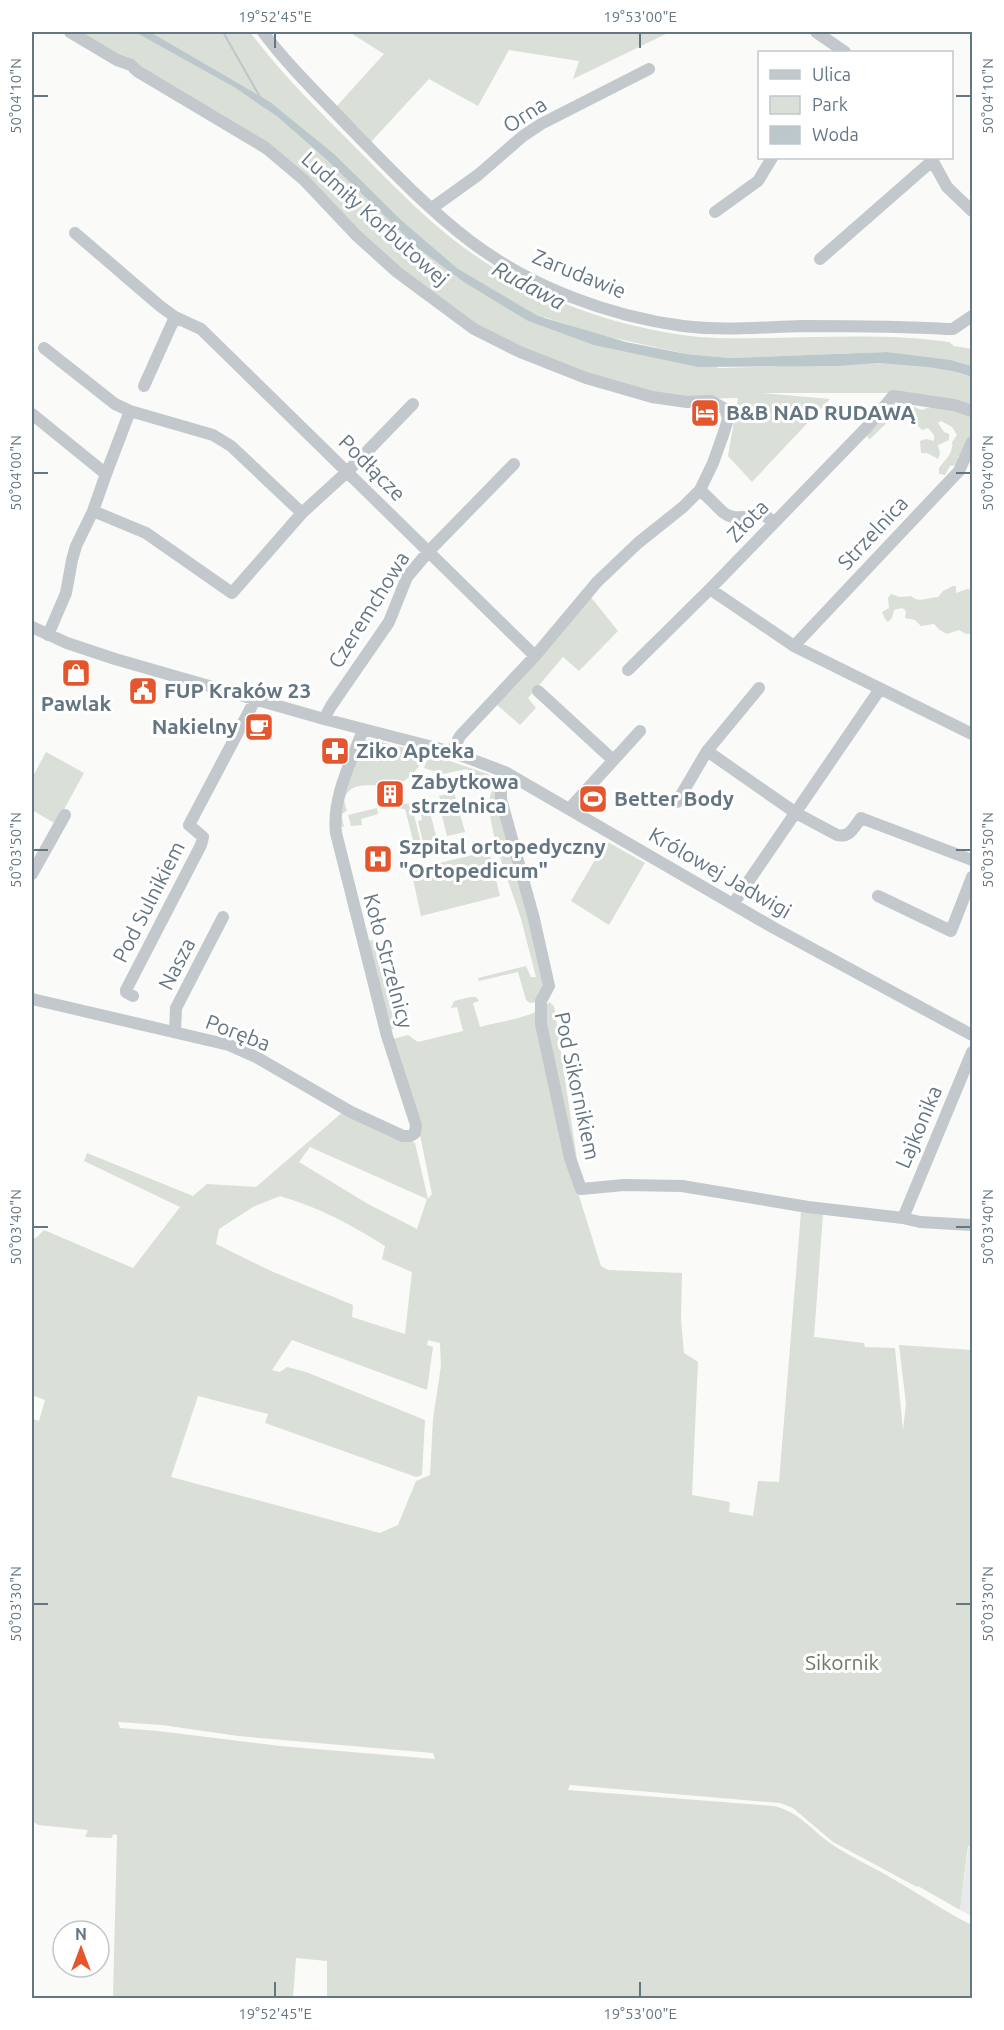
<svg xmlns="http://www.w3.org/2000/svg" width="1004" height="2030" font-family="Ubuntu,sans-serif">
<style>
.built{fill:#e8e9e9}
.green{fill:#dadfd7;fill-rule:evenodd}
.water{fill:#bbc7cb}
.lines{fill:none;stroke-linecap:round;stroke-linejoin:round}
.stream{stroke:#bbc7cb;stroke-width:2}
.minor{stroke:#c3c8cc;stroke-width:12}
.ticks{fill:none;stroke:#657683;stroke-width:2}
.labels{text-anchor:middle;stroke-width:6;stroke-linejoin:round;paint-order:stroke}
.street-label{font-size:21px;fill:#657683;stroke:#fff}
.poi-label{font-size:21px;font-weight:bold;fill:#657683;stroke:#fff;text-anchor:start}
.park-label{font-size:21px;fill:#687a64;stroke:#fff}
.water-label{font-size:22px;font-style:italic;fill:#60757c;stroke:#fff}
.neatline{fill:none;stroke:#657683;stroke-width:2}
.ticks-label{font-size:15px;text-anchor:middle;fill:#657683}
</style>
<rect width="100%" height="100%" fill="#fafaf8"/>
<path class="built" d="M 969,1845 L 972,1846 L 972,1916 L 960,1910 Z"/>
<path class="green" d="M 72,32 L 250,32 C 281,74 320,112 357,149 C 382,174 406,199 432,222 C 507,288 600,326 699,337 C 723,339 748,338 772,338 C 831,337 890,334 949,342 L 954,346 L 972,349 L 972,366 L 954,361 L 958,373 L 972,377 L 972,408 L 887,393 L 761,393 L 830,399 L 752,482 L 728,456 L 738,398 L 689,399 L 618,384 L 487,336 L 418,285 L 267,146 ZM 460,271 L 542,320 L 544,317 L 587,331 L 582,340 L 528,321 ZM 600,335 L 686,354 L 729,358 L 887,352 L 907,355 L 886,363 L 719,368 Z
M 349,32 L 667,32 L 668,33 L 573,79 L 579,61 L 509,50 L 478,106 L 429,79 L 370,143 L 335,108 L 384,54 Z
M 893,404 L 912,406 L 922,410 C 938,402 956,411 972,417 L 972,435 L 961,456 L 958,456 L 959,461 L 956,465 L 950,466 L 945,475 L 939,474 L 939,468 C 945,460 954,453 952,442 L 957,435 L 952,427 L 941,421 L 938,423 L 944,432 L 949,434 L 949,440 L 938,445 L 940,454 L 938,459 L 927,453 L 921,453 L 920,441 L 926,439 L 934,441 L 934,435 L 928,428 L 922,430 C 915,422 906,414 894,416 L 870,439 L 868,438 L 867,435 Z
M 953,586 L 956,586 L 956,593 L 967,589 L 972,590 L 972,634 L 966,634 L 959,630 L 947,634 L 940,630 L 934,624 L 921,626 L 915,620 L 905,618 L 906,611 L 902,608 L 894,610 L 892,618 L 888,622 L 885,619 L 882,612 L 889,608 L 888,598 L 891,594 L 900,597 L 911,596 C 919,604 927,597 938,597 L 943,591 Z
M 590,596 L 618,631 L 579,671 L 563,657 L 528,698 L 536,708 L 520,725 L 496,704 Z
M 369,739 L 426,753 C 420,767 410,781 394,785 C 378,789 351,777 344,800 L 347,811 L 341,814 L 344,827 L 340,826 L 340,795 L 358,756 L 362,754 L 364,743 Z
M 46,752 L 84,773 L 56,824 L 32,810 L 32,778 Z
M 429,754 L 488,774 L 493,778 L 492,780 L 474,784 L 481,781 L 481,776 L 472,777 L 467,769 L 443,774 L 424,768 Z
M 496,790 L 547,986 L 538,1002 L 530,1003 L 526,1000 L 518,972 L 479,981 L 478,978 L 526,966 L 531,977 L 536,977 C 531,958 526,938 521,919 C 513,892 480,814 492,791 Z
M 454,792 L 465,832 L 447,836 L 441,812 L 444,810 L 439,796 Z
M 411,803 L 421,843 L 414,844 L 405,809 L 401,809 L 400,805 Z
M 428,805 L 437,839 L 423,842 L 418,821 L 422,820 L 419,807 Z
M 377,808 L 378,814 L 361,819 L 362,825 L 351,826 L 348,815 Z
M 606,841 L 645,863 L 609,925 L 571,901 Z
M 489,851 L 500,896 L 421,916 L 411,870 Z
M 373,940 L 396,1028 L 391,1029 L 365,941 Z
M 470,997 L 476,997 L 479,1001 L 473,1003 L 480,1027 C 497,1022 539,1017 549,1002 L 554,1006 L 579,1173 L 574,1180 L 601,1266 L 608,1270 L 682,1273 L 681,1320 L 684,1353 L 698,1362 L 692,1495 L 730,1502 L 729,1512 L 753,1516 L 758,1481 L 779,1482 L 801,1212 L 823,1214 L 814,1337 L 864,1343 L 865,1347 L 895,1348 L 903,1430 L 906,1404 L 899,1345 L 972,1350 L 972,1846 L 968,1846 L 960,1910 L 918,1886 L 917,1887 L 833,1842 L 793,1808 L 780,1803 L 570,1785 L 568,1790 L 773,1806 C 799,1811 812,1831 833,1845 C 852,1858 874,1867 893,1879 C 920,1894 945,1912 972,1925 L 972,1998 L 327,1998 L 327,1961 L 296,1958 L 293,1998 L 113,1998 L 117,1835 L 113,1834 L 112,1838 L 85,1837 L 88,1830 L 38,1825 L 32,1821 L 32,1419 L 39,1421 L 45,1400 L 32,1395 L 32,1237 L 36,1238 L 44,1230 L 133,1268 L 180,1207 L 84,1161 L 87,1153 L 193,1196 L 207,1184 L 256,1187 L 344,1111 L 415,1143 L 428,1199 L 432,1194 L 419,1130 L 393,1039 L 408,1035 L 418,1042 L 463,1031 L 457,1007 L 451,1008 L 454,1001 ZM 310,1147 L 427,1199 L 417,1229 L 368,1204 L 299,1162 ZM 280,1196 C 318,1207 352,1225 385,1246 L 382,1259 L 412,1272 L 405,1334 L 352,1317 L 353,1305 L 271,1271 L 216,1244 L 219,1229 L 253,1207 ZM 292,1340 L 427,1390 L 433,1347 L 427,1345 L 428,1340 L 440,1343 L 441,1366 L 433,1419 L 430,1475 L 416,1481 L 398,1525 L 380,1533 L 171,1477 L 198,1396 L 268,1414 L 265,1423 L 416,1477 L 422,1475 L 425,1420 L 306,1372 L 287,1367 L 280,1372 L 272,1370 ZM 118,1722 L 162,1725 L 238,1736 L 433,1753 L 435,1759 L 280,1746 L 158,1731 L 120,1728 Z"/>
<path class="water" d="M 135,32 L 150,32 L 270,102 L 334,154 L 402,221 L 458,269 L 538,316 L 626,342 L 686,354 L 729,358 L 887,352 L 950,360 L 972,366 L 972,377 L 953,371 L 928,367 L 879,363 L 836,366 L 698,367 L 594,345 L 528,321 L 464,282 L 418,248 L 326,159 L 278,117 L 234,87 Z"/>
<g class="lines">
<path class="stream" d="M 223,32 L 260,97"/>
<path class="minor" d="M 70,32 L 117,60 L 131,65 L 137,71 L 266,148 L 304,180 L 356,235 L 397,272 L 474,329 L 520,352 L 586,378 L 652,397 L 687,402 L 711,401 L 725,409 L 728,419 L 723,435 L 713,463 L 700,490 L 683,507 L 638,543 L 597,582 L 535,656 L 460,736 L 452,752
M 263,32 C 289,67 321,97 351,129 C 389,168 427,208 470,241 C 531,287 608,316 683,326 C 723,331 762,327 802,326 C 850,326 899,326 947,329 L 953,329 L 972,316
M 816,32 L 845,52
M 931,158 L 947,187 L 972,211
M 432,208 L 478,175 L 523,136 L 541,124 L 649,69
M 715,212 L 758,181 L 772,158
M 75,233 L 160,306 L 175,317 L 201,329 L 535,656
M 820,259 L 932,161
M 44,348 L 115,404 L 130,411 L 213,435 L 231,446 L 302,513
M 144,386 L 175,317
M 32,414 L 106,474 L 93,511 L 76,546 L 72,560 L 66,593 L 48,635
M 106,474 L 130,411
M 700,490 C 730,517 721,521 764,515 L 774,522
M 93,511 L 146,533 L 232,593 L 302,513 L 348,471 L 413,404
M 710,589 L 794,646 L 972,734
M 32,627 L 67,643 L 115,659 L 324,719 L 452,752 L 505,772 L 774,928 L 972,1035
M 794,646 L 959,471 L 972,442
M 628,670 L 710,589 L 868,426 L 893,396 L 954,405 L 972,411
M 538,691 L 613,760
M 324,719 L 331,706 L 389,622 L 407,577 L 429,551 L 514,464
M 707,751 L 796,813 L 837,835 C 850,838 854,827 861,818 L 972,860
M 505,772 L 501,785 L 501,799 L 534,919 L 549,986 L 541,1001 L 541,1024 L 570,1158 L 581,1189 L 624,1185 L 682,1186 L 808,1207 L 903,1218 L 920,1222 L 972,1225
M 677,802 L 707,751 L 759,688
M 569,809 L 640,731
M 32,874 L 65,815
M 878,896 L 951,931 L 972,877
M 733,904 L 880,689
M 133,996 L 126,992 L 126,990 L 201,845 L 203,837 L 189,825 L 255,700
M 32,999 L 229,1045 L 256,1057 L 351,1112 L 403,1136 L 410,1136 L 415,1133 L 416,1125 L 387,1036 L 336,833 C 332,797 351,762 363,730
M 175,1032 L 176,1008 L 223,917
M 903,1218 L 972,1052"/>
</g>
<path class="ticks" d="M 275,33 L 275,48M 640,33 L 640,48M 33,96 L 48,96M 956,96 L 971,96M 33,473 L 48,473M 956,473 L 971,473M 33,850 L 48,850M 956,850 L 971,850M 33,1227 L 48,1227M 956,1227 L 971,1227M 33,1604 L 48,1604M 956,1604 L 971,1604M 275,1982 L 275,1997M 640,1982 L 640,1997"/>
<defs>
<g id="hotel-square" transform="scale(1.5)"><rect x="-9" y="-9" width="18" height="18" rx="4" fill="#e4572e" stroke="#fff"/><path d="M-6-4.5h1.5V1H6V5H4.5V3h-9V5H-6ZM-4 0a1.8 1.8 0 1 1 3.6 0ZM.5 0V-2.5h3Q6-2.5 6 0Z" fill="#fff"/></g>
<g id="shop-square" transform="scale(1.5)"><rect x="-9" y="-9" width="18" height="18" rx="4" fill="#e4572e" stroke="#fff"/><path d="M-5-2.5h2.3a2.7 3.5 0 0 1 5.4 0H5L5.5 6h-11ZM-1.5-2.5h3a1.5 2.3 0 0 0-3 0Z" fill="#fff"/></g>
<g id="civic-square" transform="scale(1.5)"><rect x="-9" y="-9" width="18" height="18" rx="4" fill="#e4572e" stroke="#fff"/><path d="M-.6-6.5H3V-4.5H.6V-3L4-1V1h2V6H-6V1h2V-1L-.6-3ZM-1.2 2.5V6h2.4V2.5Z" fill="#fff"/></g>
<g id="cafe-square" transform="scale(1.5)"><rect x="-9" y="-9" width="18" height="18" rx="4" fill="#e4572e" stroke="#fff"/><path d="M-5.5-4.5H6V0H3Q3 3.5 0 3.5H-2.5Q-5.5 3.5-5.5 0ZM3-3.2v2h1.7v-2ZM-6 4.5H4V6H-6Z" fill="#fff"/></g>
<g id="pharmacy-square" transform="scale(1.5)"><rect x="-9" y="-9" width="18" height="18" rx="4" fill="#e4572e" stroke="#fff"/><path d="M-2-6h4v4h4v4h-4v4h-4v-4h-4v-4h4Z" fill="#fff"/></g>
<g id="building-square" transform="scale(1.5)"><rect x="-9" y="-9" width="18" height="18" rx="4" fill="#e4572e" stroke="#fff"/><path d="M-4-6H4V6H1V3H-1V6H-4ZM-2.5-4.3h1.7v1.8h-1.7ZM.8-4.3h1.7v1.8H.8ZM-2.5-1h1.7V.8h-1.7ZM.8-1h1.7V.8H.8Z" fill="#fff"/></g>
<g id="stadium-square" transform="scale(1.5)"><rect x="-9" y="-9" width="18" height="18" rx="4" fill="#e4572e" stroke="#fff"/><path d="M0-5a6.5 5 0 1 0 0 10a6.5 5 0 1 0 0-10ZM-3.5-1.8h7v3.6h-7Z" fill="#fff"/></g>
<g id="hospital-square" transform="scale(1.5)"><rect x="-9" y="-9" width="18" height="18" rx="4" fill="#e4572e" stroke="#fff"/><path d="M-5-5h3v3.5h4V-5h3V5h-3V1.5h-4V5h-3Z" fill="#fff"/></g>
</defs>
<g fill-rule="evenodd">
<use href="#hotel-square" x="705" y="413"/>
<use href="#shop-square" x="76" y="673"/>
<use href="#civic-square" x="143" y="691"/>
<use href="#cafe-square" x="259" y="727"/>
<use href="#pharmacy-square" x="335" y="751"/>
<use href="#building-square" x="390" y="794"/>
<use href="#stadium-square" x="593" y="799"/>
<use href="#hospital-square" x="378" y="859"/>
</g>
<g class="labels">
<g class="street-label">
<text transform="translate(525 115) rotate(-33)" y="7">Orna</text>
<text transform="translate(375 219) rotate(42)" y="7">Ludmiły Korbutowej</text>
<text transform="translate(579 274) rotate(22)" y="7">Zarudawie</text>
<text transform="translate(372 468) rotate(45)" y="7">Podłącze</text>
<text transform="translate(748 521) rotate(-46)" y="7">Złota</text>
<text transform="translate(873 533) rotate(-47)" y="7">Strzelnica</text>
<text transform="translate(369 610) rotate(-58)" y="7">Czeremchowa</text>
<text transform="translate(720 873) rotate(30)" y="7">Królowej Jadwigi</text>
<text transform="translate(149 902) rotate(-63)" y="7">Pod Sulnikiem</text>
<text transform="translate(388 961) rotate(75)" y="7">Koło Strzelnicy</text>
<text transform="translate(177 964) rotate(-63)" y="7">Nasza</text>
<text transform="translate(238 1033) rotate(21)" y="7">Poręba</text>
<text transform="translate(577 1086) rotate(78)" y="7">Pod Sikornikiem</text>
<text transform="translate(919 1127) rotate(-67)" y="7">Lajkonika</text>
</g>
<g class="poi-label">
<text x="726" y="420">B&amp;B NAD RUDAWĄ</text>
<text x="164" y="698">FUP Kraków 23</text>
<text x="76" y="711" text-anchor="middle">Pawlak</text>
<text x="238" y="734" text-anchor="end">Nakielny</text>
<text x="356" y="758">Ziko Apteka</text>
<text x="411" y="789">Zabytkowa<tspan x="411" dy="24">strzelnica</tspan></text>
<text x="614" y="806">Better Body</text>
<text x="399" y="854">Szpital ortopedyczny<tspan x="399" dy="24">"Ortopedicum"</tspan></text>
</g>
<g class="park-label">
<text x="842" y="1670">Sikornik</text>
</g>
<g class="water-label">
<text transform="translate(529 285) rotate(28)" y="8">Rudawa</text>
</g>
</g>
<rect width="1004" height="2030" fill="none" stroke="#ffffff" stroke-width="66"/>
<rect x="758" y="51" width="195" height="108" fill="#ffffff" stroke="#c1c8cd" stroke-width="1.5"/>
<rect x="770" y="70" width="30" height="9" fill="#c3c8cc" stroke="#c1c8cd" stroke-width="1.5"/>
<text x="812" y="81" font-size="18" fill="#657683">Ulica</text>
<rect x="770" y="96" width="30" height="18" fill="#dadfd7" stroke="#c1c8cd" stroke-width="1.5"/>
<text x="812" y="111" font-size="18" fill="#657683">Park</text>
<rect x="770" y="126" width="30" height="18" fill="#bbc7cb" stroke="#c1c8cd" stroke-width="1.5"/>
<text x="812" y="141" font-size="18" fill="#657683">Woda</text>
<g transform="translate(81 1949)"><circle r="28" fill="#ffffff" stroke="#c1c8cd" stroke-width="1.5"/>
<path d="M0-4.5L10 22L0 15L-10 22Z" fill="#e4572e"/>
<text y="-9" font-size="16" font-weight="bold" text-anchor="middle" fill="#657683">N</text>
</g>
<rect x="33" y="33" width="938" height="1964" class="neatline"/>
<g class="ticks-label">
<text x="275" y="22">19°52'45"E</text>
<text x="640" y="22">19°53'00"E</text>
<text transform="translate(16 96) rotate(-90)" y="5">50°04'10"N</text>
<text transform="translate(988 96) rotate(-90)" y="5">50°04'10"N</text>
<text transform="translate(16 473) rotate(-90)" y="5">50°04'00"N</text>
<text transform="translate(988 473) rotate(-90)" y="5">50°04'00"N</text>
<text transform="translate(16 850) rotate(-90)" y="5">50°03'50"N</text>
<text transform="translate(988 850) rotate(-90)" y="5">50°03'50"N</text>
<text transform="translate(16 1227) rotate(-90)" y="5">50°03'40"N</text>
<text transform="translate(988 1227) rotate(-90)" y="5">50°03'40"N</text>
<text transform="translate(16 1604) rotate(-90)" y="5">50°03'30"N</text>
<text transform="translate(988 1604) rotate(-90)" y="5">50°03'30"N</text>
<text x="275" y="2019">19°52'45"E</text>
<text x="640" y="2019">19°53'00"E</text>
</g>
</svg>
